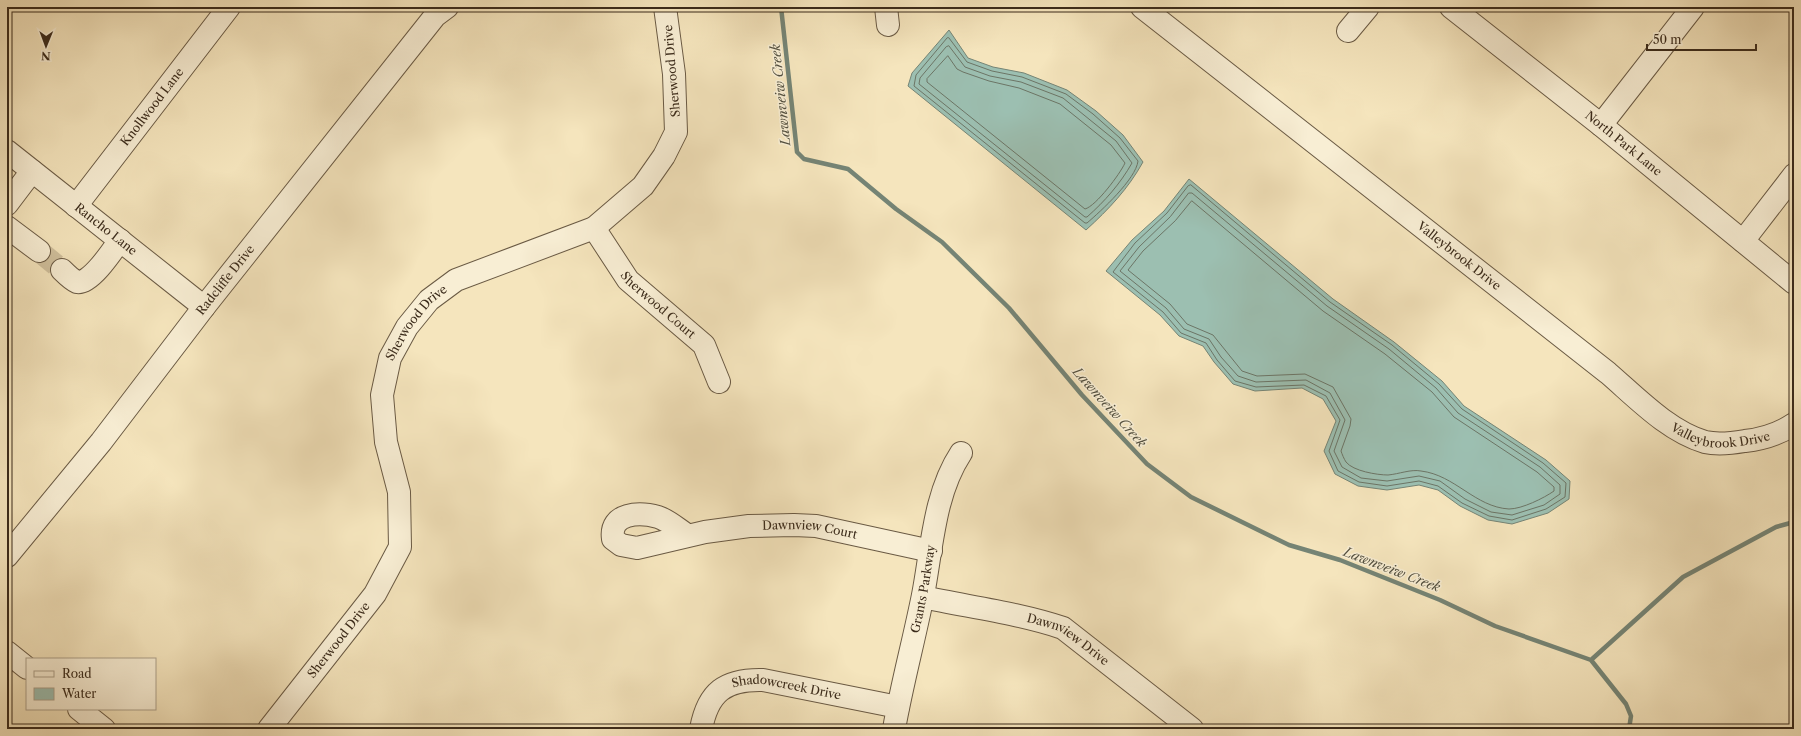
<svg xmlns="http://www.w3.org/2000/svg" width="1801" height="736" font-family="'Libre Caslon Text',serif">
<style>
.water{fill:#9cbfb1;stroke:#758475}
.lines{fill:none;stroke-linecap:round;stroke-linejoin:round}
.shore{stroke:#6c7566;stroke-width:1}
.stream{stroke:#758475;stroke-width:4.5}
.minor-tunnel{stroke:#d0c09d;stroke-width:22;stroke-dasharray:22 11;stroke-linecap:butt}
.minor-casing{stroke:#6a5a44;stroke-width:24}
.minor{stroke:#f8eed4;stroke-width:22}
.labels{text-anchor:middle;stroke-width:3;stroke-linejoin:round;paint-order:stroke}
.street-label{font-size:12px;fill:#3b2b1b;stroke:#f8eed4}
.water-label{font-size:13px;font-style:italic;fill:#535040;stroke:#f8eed4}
</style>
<rect width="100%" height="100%" fill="#f5e5bd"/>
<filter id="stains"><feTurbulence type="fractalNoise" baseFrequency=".005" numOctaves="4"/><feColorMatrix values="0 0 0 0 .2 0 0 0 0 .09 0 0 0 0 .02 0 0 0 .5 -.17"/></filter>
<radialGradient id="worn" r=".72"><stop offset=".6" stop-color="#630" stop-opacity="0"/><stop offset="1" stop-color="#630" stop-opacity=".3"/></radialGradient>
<path class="water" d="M 949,30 L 968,58 L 993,67 L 1024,73 L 1067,90 L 1096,111 L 1123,135 L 1143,162 C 1128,189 1109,209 1086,230 L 908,86 L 912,73 Z
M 1189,179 L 1333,299 L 1394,342 L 1442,381 L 1464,406 L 1546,460 L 1570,481 L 1569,499 L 1548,513 L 1512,524 L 1488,520 L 1460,506 L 1438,490 L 1419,485 L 1387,490 L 1358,486 L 1335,474 L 1324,451 L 1336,421 L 1323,399 L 1302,388 L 1255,391 L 1233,384 L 1214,362 L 1203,346 L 1179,336 L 1160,315 L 1106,271 L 1132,240 L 1164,211 Z"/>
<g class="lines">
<path class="shore" d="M 949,38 L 967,62 L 992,71 L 1022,77 L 1066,94 L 1093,114 L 1120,138 L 1138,161 C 1136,179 1101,211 1087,223 L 1085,223 L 914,86 L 916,75 L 947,38 Z
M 949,46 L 965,67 L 990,76 L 1021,82 L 1063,98 L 1116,141 L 1132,163 C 1120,184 1105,201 1087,217 L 1085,217 L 919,84 L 920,78 L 946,47 Z
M 948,56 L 957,69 L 963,72 L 989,81 L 1019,88 L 1060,104 L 1111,145 L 1125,163 C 1120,174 1096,206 1085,209 L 927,82 L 927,79 Z
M 1191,185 L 1330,302 L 1392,345 L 1439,384 L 1462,409 L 1543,463 L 1566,483 L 1565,497 L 1546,509 L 1512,520 L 1489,516 L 1462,503 L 1438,486 L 1419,481 L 1387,486 L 1359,482 L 1338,471 L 1329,451 L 1340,420 L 1326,396 L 1304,385 L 1256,387 L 1235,381 L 1217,360 L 1206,343 L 1181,333 L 1163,312 L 1113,272 L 1135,243 L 1167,213 L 1188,186 Z
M 1189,193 L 1192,193 L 1327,306 L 1389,349 L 1436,388 L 1458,413 L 1540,467 L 1560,485 L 1560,494 L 1544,505 L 1512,515 L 1491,512 L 1465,499 L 1440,481 L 1419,476 L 1387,481 L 1361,478 L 1342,467 L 1334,451 L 1345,420 L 1330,393 L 1306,380 L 1256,382 L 1238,376 L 1221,357 L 1209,339 L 1184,329 L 1166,308 L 1120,271 L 1139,247 L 1170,217 Z
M 1192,201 L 1323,311 L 1385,354 L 1432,392 L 1454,417 L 1537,472 L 1554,487 L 1554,491 C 1544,498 1522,509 1509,509 C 1475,507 1455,475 1421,471 C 1411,469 1399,474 1388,475 C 1377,475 1353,471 1346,462 C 1344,459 1342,454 1341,451 L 1350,426 L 1351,419 L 1333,387 L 1305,374 L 1257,376 L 1242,371 L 1213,335 L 1187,324 L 1170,304 L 1128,270 L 1143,251 L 1175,221 Z"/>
<path class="stream" d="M 781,7 L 797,152 L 804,159 L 848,169 L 896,209 L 942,242 L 1009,308 L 1082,395 L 1147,464 L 1191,497 L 1289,545 L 1340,560 L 1440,600 L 1495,626 L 1591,660
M 1591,660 L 1683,577 L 1776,527 L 1794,522
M 1591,660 L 1626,704 L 1631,716 L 1629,729"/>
<path class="minor-tunnel" d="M 39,251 L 62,270"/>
<g class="minor-casing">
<g id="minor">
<path d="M 886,7 L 888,25"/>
<path id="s1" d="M 1142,7 L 1608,373 C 1637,398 1668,431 1705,442 C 1718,445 1733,443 1745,441 C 1763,439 1779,434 1794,424"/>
<path id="s2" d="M 1451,7 L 1601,125 L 1794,283"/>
<path d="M 1348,31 L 1368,7"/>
<path d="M 1601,125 L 1693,7"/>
<path id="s3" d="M 7,151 L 204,307"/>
<path d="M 7,204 L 32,171"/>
<path id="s4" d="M 76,206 L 229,7"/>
<path d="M 7,227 L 39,251"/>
<path id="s5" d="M 594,228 L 628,280 L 704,345 L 719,382"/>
<path d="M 1743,241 L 1794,175"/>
<path d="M 62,270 C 66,274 72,280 77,282 C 90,285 113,250 120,240"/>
<path id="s6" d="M 687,535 C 679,530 668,520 658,517 C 640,512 609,512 613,539 L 621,545 L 637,548 L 705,532 L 749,526 L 794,525 L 816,526 L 931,551"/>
<path id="s7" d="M 7,556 L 101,442 L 204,307 L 435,16 L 447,7"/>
<path id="s8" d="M 923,597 C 969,607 1018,613 1063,628 L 1192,729"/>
<path d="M 7,652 L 27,668"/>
<path d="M 79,709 L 104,729"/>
<path id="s9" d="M 269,729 L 375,594 L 400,547 L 399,492 L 386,442 L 382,395 L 390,358 L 407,327 L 429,300 L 456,280 L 594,228 L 643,186 L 664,156 L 676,132 L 674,74 L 665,7"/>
<path id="s10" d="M 701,729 C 708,692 725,679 763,680 L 898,707"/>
<path id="s11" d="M 894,729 C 902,684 914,640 923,595 C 932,548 934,494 961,453"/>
</g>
</g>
<use href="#minor" class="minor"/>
</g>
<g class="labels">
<g class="street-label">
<text transform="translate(672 71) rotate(-95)" y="4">Sherwood Drive</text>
<text dy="4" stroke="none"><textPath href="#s4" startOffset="125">Knollwood Lane</textPath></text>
<text dy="4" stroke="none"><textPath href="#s2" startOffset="220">North Park Lane</textPath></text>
<text dy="4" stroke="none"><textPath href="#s3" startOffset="126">Rancho Lane</textPath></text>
<text dy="4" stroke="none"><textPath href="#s1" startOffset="403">Valleybrook Drive</textPath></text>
<text dy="4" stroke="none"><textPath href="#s7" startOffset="352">Radcliffe Drive</textPath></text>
<text dy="4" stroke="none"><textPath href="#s5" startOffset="101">Sherwood Court</textPath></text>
<text dy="4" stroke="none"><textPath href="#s9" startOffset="461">Sherwood Drive</textPath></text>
<text dy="4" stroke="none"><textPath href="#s1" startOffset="727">Valleybrook Drive</textPath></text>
<text dy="4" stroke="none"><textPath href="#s6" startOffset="297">Dawnview Court</textPath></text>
<text dy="4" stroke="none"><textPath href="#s11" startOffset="143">Grants Parkway</textPath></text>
<text dy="4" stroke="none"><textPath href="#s9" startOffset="113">Sherwood Drive</textPath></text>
<text dy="4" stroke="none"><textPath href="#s8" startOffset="153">Dawnview Drive</textPath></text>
<text dy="4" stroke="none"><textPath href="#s10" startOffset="113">Shadowcreek Drive</textPath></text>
</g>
<g class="water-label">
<text transform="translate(780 95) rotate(-96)" y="5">Lawnveiw Creek</text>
<text transform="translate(1110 407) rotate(48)" y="5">Lawnveiw Creek</text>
<text transform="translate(1392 569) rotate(21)" y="5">Lawnveiw Creek</text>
</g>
</g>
<rect width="1801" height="736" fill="none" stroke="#f5e5bd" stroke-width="24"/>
<rect x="8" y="8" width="1785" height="720" fill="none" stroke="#3b2b1b" stroke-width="2"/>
<rect x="12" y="12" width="1777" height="712" fill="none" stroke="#3b2b1b"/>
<rect x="26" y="658" width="130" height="52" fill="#f8eed4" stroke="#aca08a"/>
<rect x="34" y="671" width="20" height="6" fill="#f8eed4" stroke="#aca08a"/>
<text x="62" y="678" font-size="12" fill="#3b2b1b">Road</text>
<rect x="34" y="688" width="20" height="12" fill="#9cbfb1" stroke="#aca08a"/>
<text x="62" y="698" font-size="12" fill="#3b2b1b">Water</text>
<g transform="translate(46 46) rotate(181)" stroke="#f8eed4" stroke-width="3" paint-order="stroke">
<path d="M0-3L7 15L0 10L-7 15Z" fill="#3b2b1b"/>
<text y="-6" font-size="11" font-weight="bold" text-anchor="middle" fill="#3b2b1b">N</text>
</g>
<path d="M1647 44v6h109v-6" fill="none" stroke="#3b2b1b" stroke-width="2"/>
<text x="1653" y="44" font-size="12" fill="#3b2b1b" stroke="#f8eed4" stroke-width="3" paint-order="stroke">50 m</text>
<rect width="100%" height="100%" filter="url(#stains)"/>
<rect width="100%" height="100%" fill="url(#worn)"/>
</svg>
